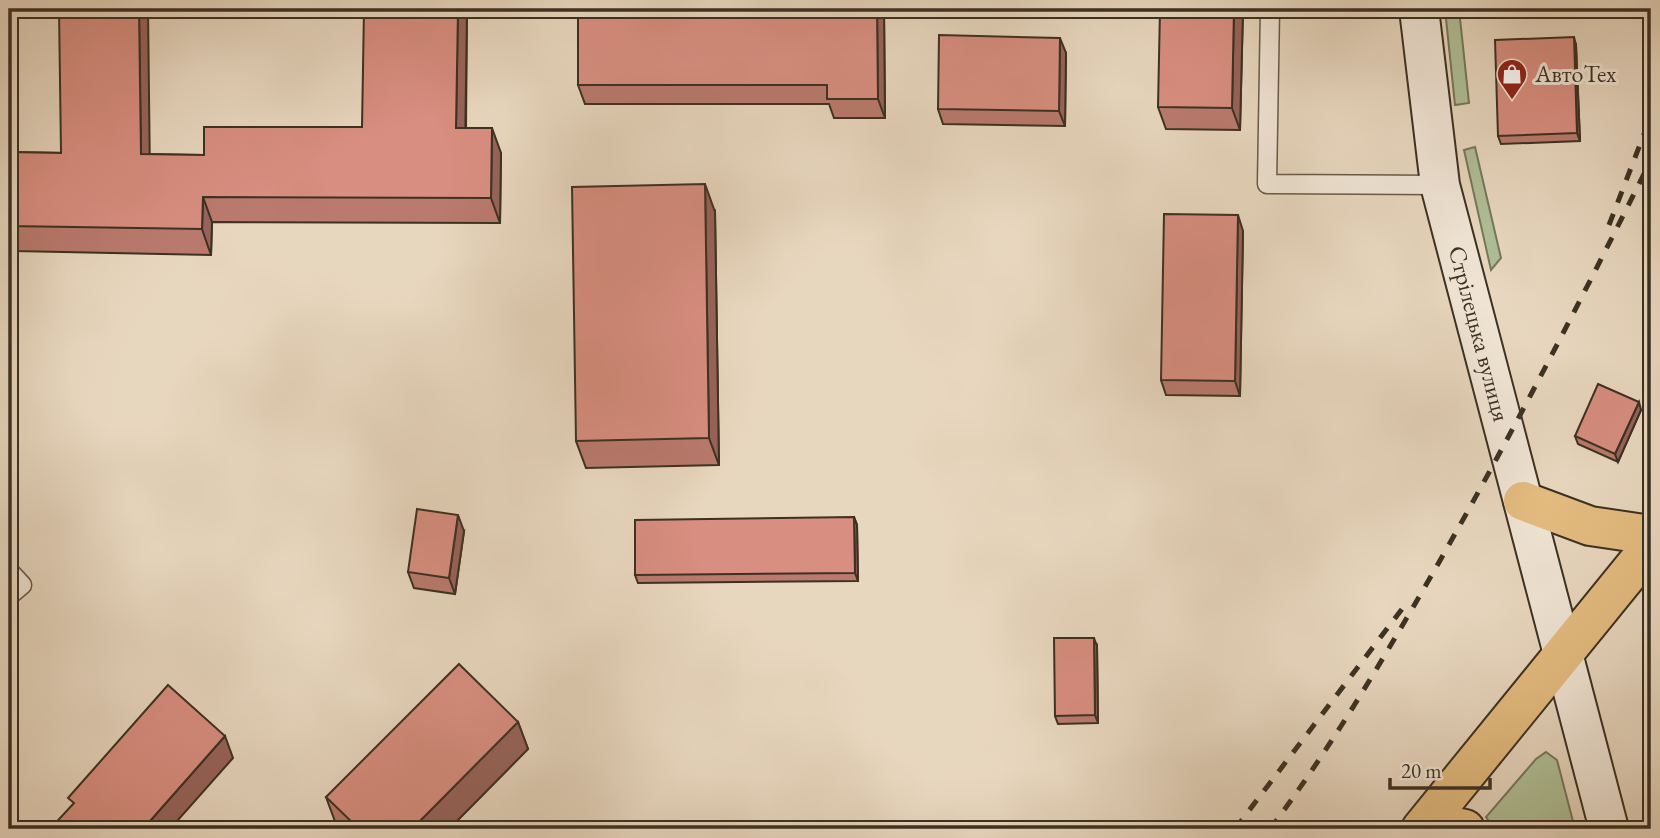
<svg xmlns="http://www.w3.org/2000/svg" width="1660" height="838" font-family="'EB Garamond',serif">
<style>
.green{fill:#b0bf96;stroke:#76785c;stroke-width:2}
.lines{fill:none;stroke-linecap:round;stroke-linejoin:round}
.lane-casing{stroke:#675a49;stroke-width:21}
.secondary-casing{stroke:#3c3122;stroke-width:42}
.primary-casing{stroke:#3c3122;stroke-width:42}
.lane{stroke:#f0e5d5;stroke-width:18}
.secondary{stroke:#f0e5d5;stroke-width:38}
.primary{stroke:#e4bc80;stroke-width:38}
.rail{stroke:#3c3122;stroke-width:5;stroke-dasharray:12 12;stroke-linecap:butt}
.wall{fill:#ba7a6e;stroke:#3c3122;stroke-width:2}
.shaded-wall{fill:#97635a;stroke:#3c3122;stroke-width:2}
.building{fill:#d88e80;stroke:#3c3122;stroke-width:2}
.labels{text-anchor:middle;stroke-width:6;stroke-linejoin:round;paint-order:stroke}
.poi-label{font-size:24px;fill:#3c3122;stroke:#f0e5d5;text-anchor:start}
.street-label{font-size:24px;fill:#3c3122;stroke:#f0e5d5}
</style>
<rect width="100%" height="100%" fill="#e8d7bf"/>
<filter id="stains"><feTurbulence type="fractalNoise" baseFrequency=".00286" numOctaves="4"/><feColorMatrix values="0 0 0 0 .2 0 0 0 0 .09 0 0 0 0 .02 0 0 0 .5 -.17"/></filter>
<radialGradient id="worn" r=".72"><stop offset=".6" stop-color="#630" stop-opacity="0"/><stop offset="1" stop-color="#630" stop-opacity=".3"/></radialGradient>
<path class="green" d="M 1445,9 L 1459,9 L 1469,103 L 1455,105 Z
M 1475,147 L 1501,258 L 1491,270 L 1464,150 Z
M 1546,752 L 1557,760 L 1575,829 L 1553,829 L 1523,823 L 1490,823 L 1486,817 L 1536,759 Z"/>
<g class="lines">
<g class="lane-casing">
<path id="lane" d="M 1270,9 L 1267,184 L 1440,185
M 9,571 L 22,585 L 9,596"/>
</g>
<g class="secondary-casing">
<g id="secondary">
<path id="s1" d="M 1419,9 L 1440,185 L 1609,829"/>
</g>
</g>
<g class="primary-casing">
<path id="primary" d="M 1523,501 L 1590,526 L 1651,535
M 1428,821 L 1465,829
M 1421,829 L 1651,546"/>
</g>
<use href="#lane" class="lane"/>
<use href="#secondary" class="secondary"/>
<use href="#primary" class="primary"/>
<path class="rail" d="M 1609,225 L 1651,116
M 1235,829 L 1405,605
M 1270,829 C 1325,756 1373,676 1419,597 C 1502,454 1577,308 1651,160"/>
</g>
<path class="wall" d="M 467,9 L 466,128 L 501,153 L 500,223 L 212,222 L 211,255 L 14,251 L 9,238 L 9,152 L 204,155 L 362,127 Z
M 884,9 L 885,118 L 834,118 L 829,104 L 585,104 L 578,85 L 826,14 Z
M 1243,9 L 1240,130 L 1166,129 L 1158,107 Z
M 1576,45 L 1580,141 L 1501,144 L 1498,136 Z
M 1066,53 L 1065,126 L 943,124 L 938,109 Z
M 715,212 L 719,465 L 586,468 L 576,441 Z
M 1243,231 L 1240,396 L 1166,395 L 1161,380 Z
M 1641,410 L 1618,462 L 1578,444 L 1575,436 Z
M 854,517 L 857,525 L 858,581 L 638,583 L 635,575 Z
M 464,531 L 455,594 L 414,588 L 408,572 Z
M 1097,646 L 1098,723 L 1058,724 L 1055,716 Z
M 518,722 L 528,749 L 449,829 L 341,829 L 336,824 L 326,797 Z"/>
<path class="shaded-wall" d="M 139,9 L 148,9 L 150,179 L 141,154 Z
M 458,9 L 467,9 L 465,153 L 456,128 Z
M 877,9 L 884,9 L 885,118 L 878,99 Z
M 1234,9 L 1243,9 L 1240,130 L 1232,108 Z
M 1574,37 L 1576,45 L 1580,141 L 1577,133 Z
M 1060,38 L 1066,53 L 1065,126 L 1059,111 Z
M 492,128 L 501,153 L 500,223 L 491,198 Z
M 705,184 L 715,212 L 719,465 L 709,438 Z
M 203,197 L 212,222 L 211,255 L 202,229 Z
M 1238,215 L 1243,231 L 1240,396 L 1235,381 Z
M 1639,402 L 1641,410 L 1618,462 L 1615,454 Z
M 458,515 L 464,531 L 455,594 L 449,578 Z
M 854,517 L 857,525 L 858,581 L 855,573 Z
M 1094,638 L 1097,646 L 1098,723 L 1095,715 Z
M 518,722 L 528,749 L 449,829 L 412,829 Z
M 225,736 L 233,758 L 170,829 L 143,829 Z"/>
<path class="building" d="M 59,9 L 139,9 L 141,154 L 204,155 L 204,127 L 362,127 L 364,9 L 458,9 L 456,128 L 492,128 L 491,198 L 203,197 L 202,229 L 9,226 L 9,152 L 61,153 Z
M 826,9 L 877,9 L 878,99 L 827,99 L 827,85 L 578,85 L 578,15 L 826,14 Z
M 1160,9 L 1234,9 L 1232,108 L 1158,107 Z
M 939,35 L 1060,38 L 1059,111 L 938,109 Z
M 1574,37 L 1577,133 L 1498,136 L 1495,40 Z
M 705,184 L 709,438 L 576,441 L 572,187 Z
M 1164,214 L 1238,215 L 1235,381 L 1161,380 Z
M 1598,384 L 1639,402 L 1615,454 L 1575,436 Z
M 417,509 L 458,515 L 449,578 L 408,572 Z
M 854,517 L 855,573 L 635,575 L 635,520 Z
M 1054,638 L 1094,638 L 1095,715 L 1055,716 Z
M 459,664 L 518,722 L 412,829 L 359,829 L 326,797 Z
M 168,685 L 225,736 L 143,829 L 50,829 L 74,803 L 68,798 Z"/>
<defs>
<g id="shop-pin" transform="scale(1.575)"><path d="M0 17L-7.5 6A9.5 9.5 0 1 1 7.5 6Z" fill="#8f2418" stroke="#f0e5d5"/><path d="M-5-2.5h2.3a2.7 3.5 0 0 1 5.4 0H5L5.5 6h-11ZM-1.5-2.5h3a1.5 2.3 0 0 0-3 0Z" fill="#fff"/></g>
</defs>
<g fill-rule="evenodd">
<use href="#shop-pin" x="1512" y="74"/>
</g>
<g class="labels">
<g class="poi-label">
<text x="1535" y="82">АвтоТех</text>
</g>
<g class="street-label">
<text dy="8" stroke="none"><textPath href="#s1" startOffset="331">Стрілецька вулиця</textPath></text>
</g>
</g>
<rect width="1660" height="838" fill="none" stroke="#e8d7bf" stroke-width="35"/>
<rect x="10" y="10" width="1639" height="817" fill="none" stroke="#3c3122" stroke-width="3.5"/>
<rect x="18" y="18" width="1625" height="803" fill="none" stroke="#3c3122" stroke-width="2"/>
<path d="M1390 778v10h100v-10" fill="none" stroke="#3c3122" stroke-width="3.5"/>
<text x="1401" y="778" font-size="21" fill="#3c3122" stroke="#f0e5d5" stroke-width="5" paint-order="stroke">20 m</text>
<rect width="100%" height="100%" filter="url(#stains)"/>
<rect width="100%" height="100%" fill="url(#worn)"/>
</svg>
